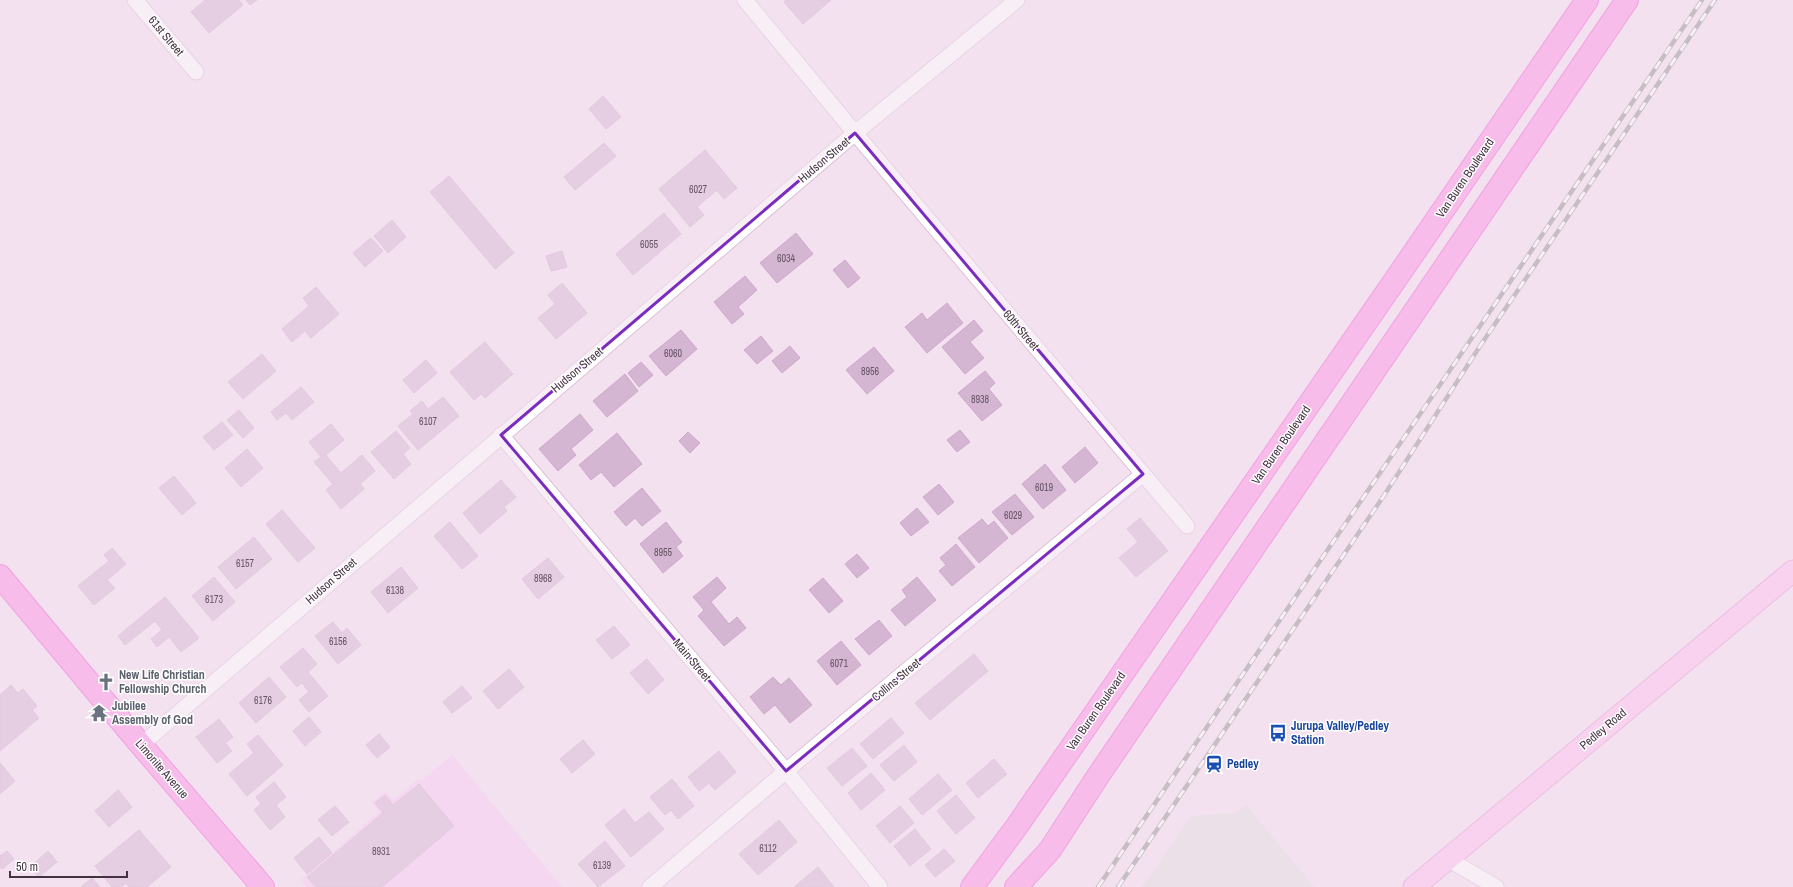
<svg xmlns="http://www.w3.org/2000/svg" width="1793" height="887" font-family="'Archivo Narrow',sans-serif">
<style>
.commercial{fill:#f8c9f4}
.parking{fill:#e2dbe1}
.building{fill:#d4b6d2;stroke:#d0a8cc}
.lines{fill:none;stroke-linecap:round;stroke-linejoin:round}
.street-casing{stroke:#ddc0d8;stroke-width:17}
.secondary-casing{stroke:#e494d1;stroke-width:23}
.primary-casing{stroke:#ee53cf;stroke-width:24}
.street{stroke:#fff;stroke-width:15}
.secondary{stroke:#ffbfee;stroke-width:21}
.primary{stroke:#ff8ee7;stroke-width:22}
.rail-casing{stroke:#939393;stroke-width:4.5}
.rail{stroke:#fff;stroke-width:3;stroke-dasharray:9;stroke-linecap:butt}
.marked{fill:none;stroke:#7b2cbf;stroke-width:3;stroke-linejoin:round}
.labels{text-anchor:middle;stroke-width:3;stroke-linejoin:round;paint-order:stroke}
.number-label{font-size:10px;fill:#685366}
.street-label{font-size:12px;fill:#443242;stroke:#fff}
.worship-label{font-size:12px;font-weight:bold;fill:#5b616d;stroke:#fff;text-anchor:start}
.transit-label{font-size:12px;font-weight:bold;fill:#164399;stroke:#fff;text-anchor:start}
</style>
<rect width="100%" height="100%" fill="#f3e1ef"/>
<path class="commercial" d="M 452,755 L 562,887 L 306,887 L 301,880 L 379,812 L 372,803 L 385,791 L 393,800 L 418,779 L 421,781 Z"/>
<path class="parking" d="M 1246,805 L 1314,887 L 1142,887 L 1191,816 L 1235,813 Z"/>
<path class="building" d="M 205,0 L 239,0 L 243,5 L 209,33 L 191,12 Z
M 246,0 L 257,0 L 250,5 Z
M 786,0 L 831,0 L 803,24 L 784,2 Z
M 603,96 L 621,117 L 606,129 L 589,109 Z
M 604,143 L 616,156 L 575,190 L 564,177 Z
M 705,150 L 737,188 L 724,199 L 717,190 L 697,207 L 704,215 L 690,227 L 659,189 Z
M 449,176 L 514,253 L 495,269 L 430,192 Z
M 664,213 L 681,234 L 633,275 L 616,254 Z
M 392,220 L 406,237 L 388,253 L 374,236 Z
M 796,233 L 813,254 L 777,283 L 760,263 Z
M 371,238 L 383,251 L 365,267 L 353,253 Z
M 562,251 L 567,267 L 551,271 L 546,256 Z
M 845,260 L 860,278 L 848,288 L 833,270 Z
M 745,276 L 757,290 L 738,307 L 744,314 L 732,324 L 714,302 Z
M 562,283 L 587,313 L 556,339 L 538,318 L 555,304 L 548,295 Z
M 316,287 L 339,314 L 311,338 L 305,331 L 292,342 L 282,329 L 309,306 L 303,298 Z
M 947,303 L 963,323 L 927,353 L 905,327 L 922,313 L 927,320 Z
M 974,320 L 983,331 L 970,342 L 984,358 L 965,374 L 942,347 Z
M 681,330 L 697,349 L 666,376 L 649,356 Z
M 761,336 L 773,351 L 757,364 L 744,350 Z
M 485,342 L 513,374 L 485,398 L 481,394 L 474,400 L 450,372 Z
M 790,346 L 800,358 L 782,373 L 772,361 Z
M 874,347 L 894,371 L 867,394 L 846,370 Z
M 262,354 L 276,371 L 243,399 L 228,382 Z
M 426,360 L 437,373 L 414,393 L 403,380 Z
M 641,362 L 653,375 L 639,387 L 628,373 Z
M 985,371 L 995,383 L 989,389 L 1002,405 L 982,421 L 958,393 Z
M 625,374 L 638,391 L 607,417 L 593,401 Z
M 301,387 L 314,402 L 292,420 L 286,413 L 277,420 L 271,412 Z
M 443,397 L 459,416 L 418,450 L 398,426 L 413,414 L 410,411 L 422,401 L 428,409 Z
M 239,410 L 254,428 L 243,438 L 227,420 Z
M 580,414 L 593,430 L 571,449 L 576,455 L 558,471 L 539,449 Z
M 222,422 L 233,435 L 214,450 L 203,437 Z
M 331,424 L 344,440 L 326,455 L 341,473 L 362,455 L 375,471 L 360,484 L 364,489 L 341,509 L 326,490 L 333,484 L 314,462 L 321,457 L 309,442 Z
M 960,430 L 970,442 L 957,452 L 947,440 Z
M 396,431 L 410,448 L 403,454 L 411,464 L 394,479 L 371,452 Z
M 688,432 L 700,443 L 690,453 L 679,441 Z
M 617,433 L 642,464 L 614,487 L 601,472 L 591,480 L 579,465 Z
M 1085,447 L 1098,463 L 1075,483 L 1062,467 Z
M 247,449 L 263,468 L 241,487 L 225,468 Z
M 1045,464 L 1066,490 L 1043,509 L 1022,484 Z
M 174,476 L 196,503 L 182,515 L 159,488 Z
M 501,480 L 516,497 L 504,507 L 507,511 L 480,534 L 463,513 Z
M 939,484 L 954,502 L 938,515 L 923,497 Z
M 642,488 L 661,511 L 642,526 L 635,518 L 626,526 L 614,512 Z
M 1015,494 L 1034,517 L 1012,535 L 992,512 Z
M 917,508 L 929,522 L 911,536 L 900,523 Z
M 282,510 L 315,548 L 298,562 L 266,524 Z
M 1140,518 L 1168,551 L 1136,577 L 1119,558 L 1138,542 L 1127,529 Z
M 982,519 L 988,526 L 994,521 L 1008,538 L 979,563 L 958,538 Z
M 450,522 L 478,556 L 462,569 L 434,536 Z
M 666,522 L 682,542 L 676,547 L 683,556 L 663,573 L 640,544 Z
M 254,537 L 272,559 L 236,589 L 218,567 Z
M 956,544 L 975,567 L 952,586 L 939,571 L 946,565 L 940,558 Z
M 112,548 L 126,564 L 107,580 L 115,588 L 94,605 L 78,586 L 109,561 L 104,555 Z
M 857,554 L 869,568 L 857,578 L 845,564 Z
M 548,558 L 564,577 L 538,599 L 522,579 Z
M 401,567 L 418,588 L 388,613 L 371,592 Z
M 214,577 L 235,602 L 213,621 L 192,596 Z
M 717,577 L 726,588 L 711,602 L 729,624 L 737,617 L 746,628 L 724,646 L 698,616 L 704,610 L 693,597 Z
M 917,577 L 936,600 L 905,626 L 891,610 L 907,597 L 902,590 Z
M 823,578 L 843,601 L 829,613 L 809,590 Z
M 165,597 L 199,638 L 181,652 L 169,637 L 157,647 L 151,639 L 162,630 L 155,621 L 125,645 L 118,636 Z
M 879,620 L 892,636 L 869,655 L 855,639 Z
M 333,622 L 342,633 L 347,628 L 361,645 L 338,664 L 315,636 Z
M 614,626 L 630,645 L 612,659 L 596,640 Z
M 841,641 L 861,665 L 837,685 L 817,661 Z
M 303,648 L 317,664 L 308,672 L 328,696 L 309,712 L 299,700 L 309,692 L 302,683 L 297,687 L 280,667 Z
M 974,654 L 988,671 L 930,720 L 915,703 Z
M 647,659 L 664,680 L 648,694 L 630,673 Z
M 509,669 L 524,687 L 498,709 L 483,691 Z
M 269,677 L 286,697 L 256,723 L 239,703 Z
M 773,677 L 781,685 L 789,678 L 812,705 L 790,723 L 775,705 L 764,714 L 750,697 Z
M 11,685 L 18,693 L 23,689 L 37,706 L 32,710 L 39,718 L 0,751 L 0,695 Z
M 462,686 L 472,698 L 452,713 L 443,702 Z
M 309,717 L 321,732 L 305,746 L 293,731 Z
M 891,718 L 904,733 L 873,759 L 860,744 Z
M 219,719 L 233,737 L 225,743 L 232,751 L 217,763 L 196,737 Z
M 379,734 L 390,747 L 377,758 L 366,745 Z
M 258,735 L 283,765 L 247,796 L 229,774 L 254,753 L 247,744 Z
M 583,740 L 595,754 L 572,773 L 560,759 Z
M 904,745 L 917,762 L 894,781 L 880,765 Z
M 852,748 L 867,766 L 842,786 L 827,768 Z
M 719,751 L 736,772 L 715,790 L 709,783 L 699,791 L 688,777 Z
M 994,759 L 1007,774 L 978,798 L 966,783 Z
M 0,763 L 15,781 L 0,794 Z
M 871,773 L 885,790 L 861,810 L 848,793 Z
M 938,774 L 952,790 L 922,815 L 909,799 Z
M 672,779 L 694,806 L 678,819 L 671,810 L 665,815 L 650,797 Z
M 274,782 L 286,797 L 276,805 L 285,817 L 270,830 L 254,810 L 261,804 L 256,797 Z
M 419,784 L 454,826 L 382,887 L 316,887 L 307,877 L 383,813 L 375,803 L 385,795 L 393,805 Z
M 118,790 L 132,807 L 109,827 L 95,811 Z
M 956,795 L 975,818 L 956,834 L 937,811 Z
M 335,806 L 349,822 L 332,836 L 318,820 Z
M 900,806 L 914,823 L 890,843 L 876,826 Z
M 624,809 L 635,823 L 649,812 L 664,829 L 631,857 L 605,825 Z
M 779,820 L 797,842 L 758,875 L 739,854 Z
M 915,829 L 931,849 L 910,866 L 894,846 Z
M 139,830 L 171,867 L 147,887 L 129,887 L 126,883 L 121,887 L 112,887 L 95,866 Z
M 319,837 L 332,853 L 307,874 L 294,858 Z
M 605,841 L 625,866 L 598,887 L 578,864 Z
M 944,849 L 955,861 L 935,877 L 925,865 Z
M 7,851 L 14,859 L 2,869 L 0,867 L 0,856 Z
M 48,851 L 57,862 L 39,877 L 30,867 Z
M 818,867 L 834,887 L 794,887 Z
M 92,878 L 100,887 L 81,887 Z"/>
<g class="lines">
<g class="street-casing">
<path id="street" d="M 135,0 L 196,72
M 745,0 L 855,133 L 1187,526
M 501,435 L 786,771 L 880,887
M 141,745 L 855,133 L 1017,0
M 1448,859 L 1496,887
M 650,887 L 786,771 L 1143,474"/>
</g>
<g class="secondary-casing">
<path id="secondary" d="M 1414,887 L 1793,571"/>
</g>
<g class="primary-casing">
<path id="primary" d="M 0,576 L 141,745 L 263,887
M 972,887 L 1017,826 L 1400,273 L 1587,0
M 1016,887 L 1050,850 L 1098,776 L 1627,0"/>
</g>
<use href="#street" class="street"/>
<use href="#secondary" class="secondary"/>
<use href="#primary" class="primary"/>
<g class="rail-casing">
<path id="rail" d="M 1098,887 L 1702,0
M 1118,887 L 1383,497 L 1480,346 L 1715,0"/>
</g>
<use href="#rail" class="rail"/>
</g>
<path d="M0 0H1793V887H0ZM 855,133 L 1143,474 L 786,771 L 501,435 Z" fill="#f3e1ef" fill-opacity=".55" fill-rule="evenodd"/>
<path class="marked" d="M 855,133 L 1143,474 L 786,771 L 501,435 Z"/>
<defs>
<g id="church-bare" transform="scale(1.38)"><path d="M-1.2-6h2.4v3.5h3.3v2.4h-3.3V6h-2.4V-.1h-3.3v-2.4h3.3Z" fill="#6b7280" stroke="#fff" stroke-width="2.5" paint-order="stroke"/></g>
<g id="temple-bare" transform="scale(1.38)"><path d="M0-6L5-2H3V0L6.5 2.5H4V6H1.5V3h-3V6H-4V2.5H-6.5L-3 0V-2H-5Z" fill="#6b7280" stroke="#fff" stroke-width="2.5" paint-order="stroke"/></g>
<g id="bus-bare" transform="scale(1.38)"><path d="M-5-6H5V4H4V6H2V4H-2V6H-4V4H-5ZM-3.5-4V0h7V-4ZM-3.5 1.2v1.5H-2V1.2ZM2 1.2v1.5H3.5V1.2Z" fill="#1a4fb4" stroke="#fff" stroke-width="2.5" paint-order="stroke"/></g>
<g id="station-bare" transform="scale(1.38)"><path d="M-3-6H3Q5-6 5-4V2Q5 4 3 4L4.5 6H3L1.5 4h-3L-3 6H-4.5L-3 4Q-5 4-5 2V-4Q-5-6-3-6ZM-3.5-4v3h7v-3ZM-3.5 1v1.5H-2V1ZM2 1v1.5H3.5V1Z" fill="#1a4fb4" stroke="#fff" stroke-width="2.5" paint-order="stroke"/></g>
</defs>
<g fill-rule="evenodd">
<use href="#church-bare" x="106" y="682"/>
<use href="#temple-bare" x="99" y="713"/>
<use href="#bus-bare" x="1278" y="733"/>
<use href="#station-bare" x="1214" y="764"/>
</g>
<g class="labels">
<g class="number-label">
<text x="698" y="193">6027</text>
<text x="649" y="248">6055</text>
<text x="786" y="262">6034</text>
<text x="673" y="357">6060</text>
<text x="870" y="375">8956</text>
<text x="980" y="403">8938</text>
<text x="428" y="425">6107</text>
<text x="1044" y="491">6019</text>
<text x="1013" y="519">6029</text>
<text x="663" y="556">8955</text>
<text x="245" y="567">6157</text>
<text x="543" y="582">8968</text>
<text x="395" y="594">6138</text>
<text x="214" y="603">6173</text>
<text x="338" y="645">6156</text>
<text x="839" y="667">6071</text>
<text x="263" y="704">6176</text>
<text x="768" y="852">6112</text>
<text x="381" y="855">8931</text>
<text x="602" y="869">6139</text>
</g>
<g class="street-label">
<text transform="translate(166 36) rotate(50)" y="4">61st Street</text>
<text transform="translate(824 160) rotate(-40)" y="4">Hudson Street</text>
<text transform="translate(1465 178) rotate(-56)" y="4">Van Buren Boulevard</text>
<text transform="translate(1021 330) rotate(50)" y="4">60th Street</text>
<text transform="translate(577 370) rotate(-40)" y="4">Hudson Street</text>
<text transform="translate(1281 445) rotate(-55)" y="4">Van Buren Boulevard</text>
<text transform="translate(331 581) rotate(-41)" y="4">Hudson Street</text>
<text transform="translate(692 660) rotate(50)" y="4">Main Street</text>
<text transform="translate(896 680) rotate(-40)" y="4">Collins Street</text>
<text transform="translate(1096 711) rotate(-55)" y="4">Van Buren Boulevard</text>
<text transform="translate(1603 729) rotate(-40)" y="4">Pedley Road</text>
<text transform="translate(162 769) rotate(49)" y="4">Limonite Avenue</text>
</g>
<g class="worship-label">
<text x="119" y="679">New Life Christian<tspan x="119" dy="14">Fellowship Church</tspan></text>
<text x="112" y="710">Jubilee<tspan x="112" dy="14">Assembly of God</tspan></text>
</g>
<g class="transit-label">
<text x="1291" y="730">Jurupa Valley/Pedley<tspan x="1291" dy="14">Station</tspan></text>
<text x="1227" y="768">Pedley</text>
</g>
</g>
<path d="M10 871v6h117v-6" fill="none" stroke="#443242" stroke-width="2"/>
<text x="16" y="871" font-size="12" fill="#443242" stroke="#ffffff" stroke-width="3" paint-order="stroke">50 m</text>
</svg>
